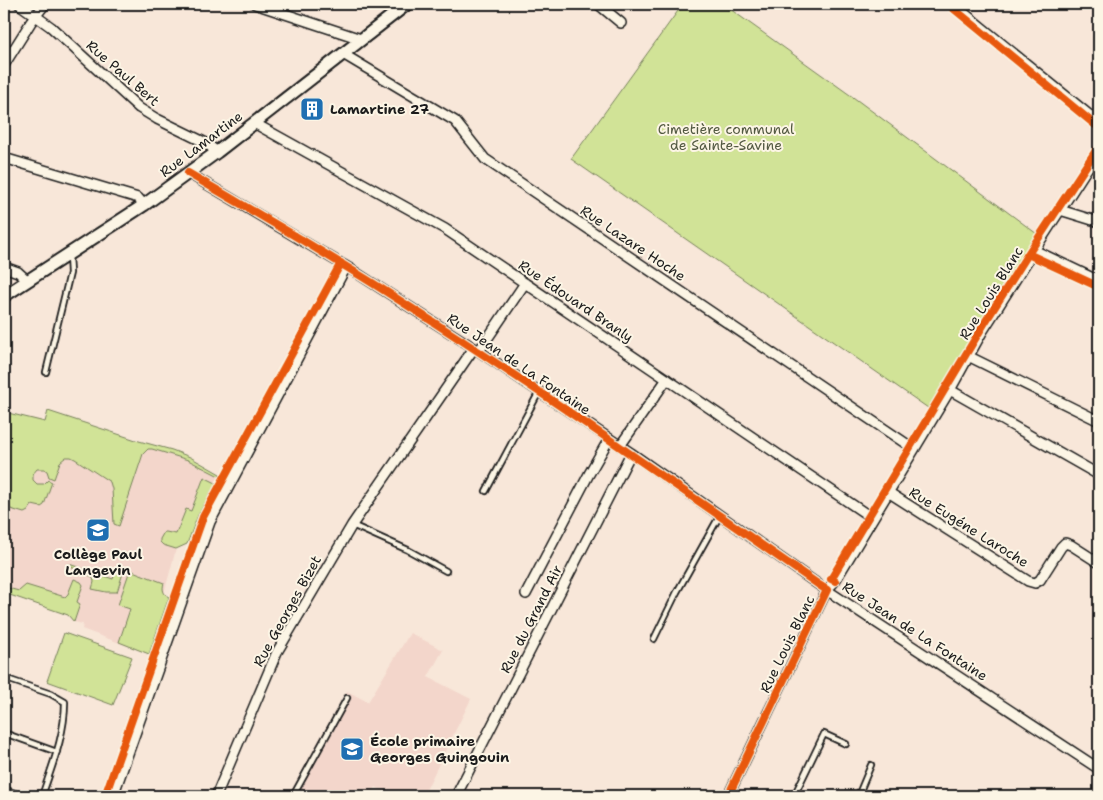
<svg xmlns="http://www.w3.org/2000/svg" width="1103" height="800" font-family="'Shantell Sans',sans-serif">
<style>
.built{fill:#f3d6cb}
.green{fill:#d1e397;stroke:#76805a}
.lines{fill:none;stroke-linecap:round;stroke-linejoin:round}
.service-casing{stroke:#1c1c1c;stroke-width:8}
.minor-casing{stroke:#1c1c1c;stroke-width:12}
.tertiary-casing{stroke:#1c1c1c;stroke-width:15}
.service{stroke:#fcf5e5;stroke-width:4.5}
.minor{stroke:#fcf5e5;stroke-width:9}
.tertiary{stroke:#fcf5e5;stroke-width:11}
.cycleway-casing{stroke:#fcf5e5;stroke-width:11}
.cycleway{stroke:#e8590c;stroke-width:8}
.labels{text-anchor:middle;stroke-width:4;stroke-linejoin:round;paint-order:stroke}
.street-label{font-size:14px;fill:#1c1c1c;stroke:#fcf5e5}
.poi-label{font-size:14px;font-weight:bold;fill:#1c1c1c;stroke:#fcf5e5;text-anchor:start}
.park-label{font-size:14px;fill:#525841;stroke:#fcf5e5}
</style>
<rect width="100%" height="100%" fill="#f8e7d9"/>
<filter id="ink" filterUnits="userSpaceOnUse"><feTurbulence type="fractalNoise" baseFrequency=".02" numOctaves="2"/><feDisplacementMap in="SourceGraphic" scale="10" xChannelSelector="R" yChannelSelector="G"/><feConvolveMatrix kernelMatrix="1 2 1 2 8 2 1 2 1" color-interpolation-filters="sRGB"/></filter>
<g filter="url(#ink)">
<path class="built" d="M 48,411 L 139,441 L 172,450 L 190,457 L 220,474 L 216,483 L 198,515 L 187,544 L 176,549 L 165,590 L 165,594 L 169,597 L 149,654 L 82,629 L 83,624 L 74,622 L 68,615 L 4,593 L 4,441 L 29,417 L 45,422 Z
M 410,633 L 443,650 L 428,677 L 471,699 L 423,796 L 390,796 L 376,787 L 370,796 L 291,796 L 289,795 L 347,691 L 368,702 Z"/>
<path class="green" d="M 683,4 L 723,4 L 857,100 L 1037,234 L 984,316 L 928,408 L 571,159 Z
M 48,411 L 139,441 L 172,450 L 190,457 L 220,474 L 219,476 L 188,460 L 152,449 L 148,449 L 143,454 L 119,526 L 114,524 L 112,489 L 110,482 L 75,459 L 71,457 L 66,457 L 60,462 L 54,479 L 49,477 L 47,471 L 44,469 L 37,469 L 33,474 L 33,480 L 37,484 L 44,484 L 48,480 L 52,482 L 44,505 L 41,507 L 32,505 L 28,511 L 24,513 L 4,507 L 4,412 L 45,422 Z
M 204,477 L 216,483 L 198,515 L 187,544 L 176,549 L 163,545 L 160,542 L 160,539 L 164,532 L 166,532 L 176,534 L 186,509 L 191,511 Z
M 69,564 L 113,579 L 117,568 L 124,570 L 117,592 L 106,592 L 92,589 L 94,582 L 93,578 L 86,573 L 68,566 Z
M 130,570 L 164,583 C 162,589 163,594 169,597 L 149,654 L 119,642 L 130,609 L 118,605 Z
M 74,579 L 81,582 L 83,585 L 77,602 L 80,604 L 74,622 L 68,615 L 4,593 L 4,587 L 19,591 L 26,585 L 65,597 L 68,594 Z
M 64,633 L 132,657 L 113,705 L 47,681 Z"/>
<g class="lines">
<g class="service-casing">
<path id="service" d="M 46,372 L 70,273 L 69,256
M 486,491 L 539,392
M 352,525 L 408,550 L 446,571
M 654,639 L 677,592 L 720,515
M 4,678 L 51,694 L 65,702 C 65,735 52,766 42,796
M 4,733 L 57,752
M 4,789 L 22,796
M 293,796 L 347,698
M 794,796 L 824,734 L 846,744
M 858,796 L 871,765"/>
</g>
<g class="minor-casing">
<path id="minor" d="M 19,4 L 51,27 L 139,108 L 157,119 L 206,143 L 217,152
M 255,4 L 361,39
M 598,4 L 621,23
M 953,4 L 1099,123
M 343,54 L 455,121 L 485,159 L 914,449
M 4,65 L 31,22 L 45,4
M 254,123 L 445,229 L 872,518
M 4,158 L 138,198 L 144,205
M 188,173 L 352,270 L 474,348 L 631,453 L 819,585 L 1099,769
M 1060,210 L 1099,222
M 1034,250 L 1099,281
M 4,267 L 18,272 L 28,281
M 479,351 L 525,283
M 968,356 L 1099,421
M 950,390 L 1099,475
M 620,446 L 667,379
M 888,492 L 1028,581 L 1035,583 L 1040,580 L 1061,547 L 1065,543 L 1071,545 L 1099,563
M 526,594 L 589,474 L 609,439
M 113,796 L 210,522 L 346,267
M 216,796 L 277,652 L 352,525 L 474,348
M 456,796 L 631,453
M 728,796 L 827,590 L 835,581 L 950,390 L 982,332 L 1031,255 L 1099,150"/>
</g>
<g class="tertiary-casing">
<path id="tertiary" d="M 4,296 L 144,205 L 217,152 L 407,4"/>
</g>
<use href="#service" class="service"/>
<use href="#minor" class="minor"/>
<use href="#tertiary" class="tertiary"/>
<g class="cycleway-casing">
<path id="cycleway" d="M 948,4 L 1099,128
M 188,173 C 259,215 330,255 399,300 C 542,391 680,488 819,585 L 827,590 L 728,796
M 1028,254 L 1099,287
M 835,581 L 831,579 L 984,324 L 1028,254 L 1099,146
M 105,796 L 203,517 L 341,263"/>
</g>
<use href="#cycleway" class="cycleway"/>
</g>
</g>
<defs>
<g id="building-square" transform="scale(1.25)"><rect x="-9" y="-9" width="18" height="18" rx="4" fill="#1f6fb2" stroke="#fcf5e5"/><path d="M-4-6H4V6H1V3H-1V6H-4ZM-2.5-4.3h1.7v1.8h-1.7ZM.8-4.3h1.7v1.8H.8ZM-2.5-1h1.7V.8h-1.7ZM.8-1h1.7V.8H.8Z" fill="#fff"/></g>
<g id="school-square" transform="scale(1.25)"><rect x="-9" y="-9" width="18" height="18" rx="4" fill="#1f6fb2" stroke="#fcf5e5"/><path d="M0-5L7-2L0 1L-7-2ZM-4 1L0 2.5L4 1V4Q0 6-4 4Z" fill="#fff"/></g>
</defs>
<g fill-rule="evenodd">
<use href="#building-square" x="312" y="109"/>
<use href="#school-square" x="98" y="530"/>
<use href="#school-square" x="352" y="749"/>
</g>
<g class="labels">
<g class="street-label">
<text transform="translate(123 73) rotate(41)" y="5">Rue Paul Bert</text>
<text transform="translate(201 144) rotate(-37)" y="5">Rue Lamartine</text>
<text transform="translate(633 243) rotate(34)" y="5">Rue Lazare Hoche</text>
<text transform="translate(991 293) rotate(-58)" y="5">Rue Louis Blanc</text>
<text transform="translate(576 301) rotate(34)" y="5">Rue Édouard Branly</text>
<text transform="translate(519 364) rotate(34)" y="5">Rue Jean de La Fontaine</text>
<text transform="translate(969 527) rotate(32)" y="5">Rue Eugéne Laroche</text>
<text transform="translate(287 611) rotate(-61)" y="5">Rue Georges Bizet</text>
<text transform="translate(531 619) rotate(-63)" y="5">Rue du Grand Air</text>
<text transform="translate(915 631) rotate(33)" y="5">Rue Jean de La Fontaine</text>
<text transform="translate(787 644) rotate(-64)" y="5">Rue Louis Blanc</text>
</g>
<g class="poi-label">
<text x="330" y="114">Lamartine 27</text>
<text x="98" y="559" text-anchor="middle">Collège Paul<tspan x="98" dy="16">Langevin</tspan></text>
<text x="370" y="746">École primaire<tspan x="370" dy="16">Georges Guingouin</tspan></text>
</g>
<g class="park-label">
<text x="726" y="134">Cimetière communal<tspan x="726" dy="16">de Sainte-Savine</tspan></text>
</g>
</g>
<rect width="1103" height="800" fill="none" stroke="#fcf5e5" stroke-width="20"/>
<rect x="10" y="10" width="1083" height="780" fill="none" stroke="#1c1c1c" stroke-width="2" filter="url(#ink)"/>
</svg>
